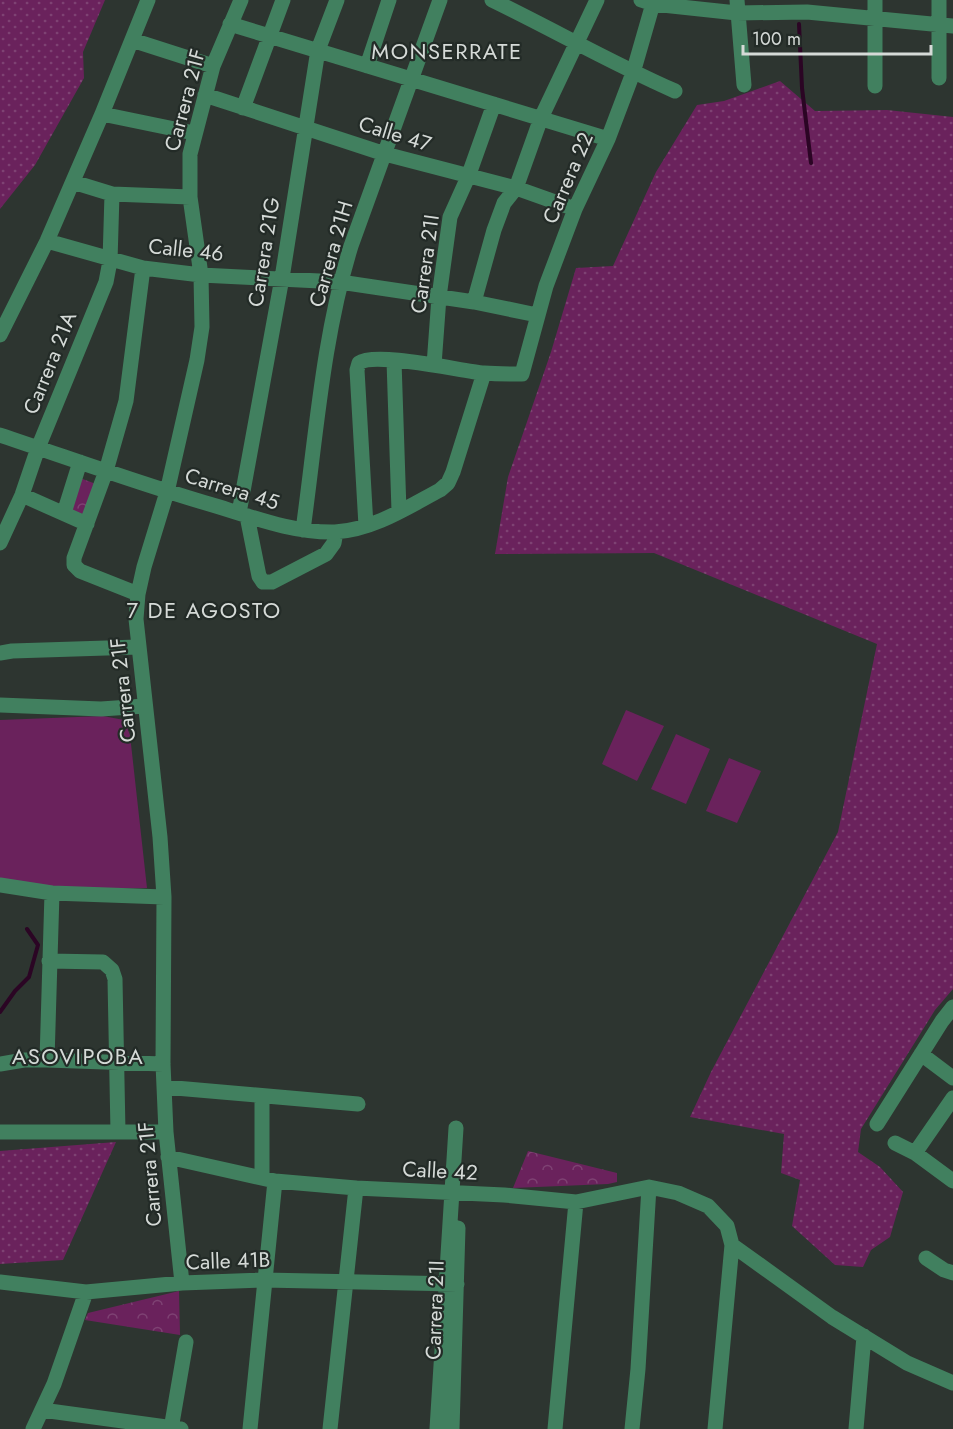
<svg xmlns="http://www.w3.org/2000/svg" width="953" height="1429" font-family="Jost,sans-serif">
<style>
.grass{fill:url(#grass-dots)}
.forest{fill:url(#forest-crowns)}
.garden{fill:#6a225c}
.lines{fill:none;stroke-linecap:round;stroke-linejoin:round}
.stream{stroke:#2b0524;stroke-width:4}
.minor{stroke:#41805f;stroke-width:15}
.labels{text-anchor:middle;stroke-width:4.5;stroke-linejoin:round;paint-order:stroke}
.street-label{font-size:21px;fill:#d5dad7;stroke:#232b27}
.neighbourhood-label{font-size:22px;letter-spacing:1.5px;fill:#d5dad7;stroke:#232b27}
</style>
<defs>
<pattern id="grass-dots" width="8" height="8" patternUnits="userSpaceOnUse" patternTransform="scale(1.5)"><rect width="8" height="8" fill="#6a225c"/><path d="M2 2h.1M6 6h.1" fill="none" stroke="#7e4273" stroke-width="1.8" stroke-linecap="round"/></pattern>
<pattern id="forest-crowns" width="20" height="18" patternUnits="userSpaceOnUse" patternTransform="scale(1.5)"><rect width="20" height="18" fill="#6a225c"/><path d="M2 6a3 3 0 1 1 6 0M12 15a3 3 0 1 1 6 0" fill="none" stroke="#7e4273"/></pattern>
</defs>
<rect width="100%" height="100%" fill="#2d3530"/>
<path class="grass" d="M 0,0 L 105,0 L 83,52 L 84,78 L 35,165 L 0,209 Z
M 780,81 L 815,111 L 887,110 L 953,117 L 953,989 L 935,1010 L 861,1129 L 858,1152 L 880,1167 L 903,1192 L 890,1237 L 871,1250 L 863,1267 L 835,1265 L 792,1226 L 800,1180 L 781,1173 L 784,1134 L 690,1117 L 711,1072 L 838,832 L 877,644 L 654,553 L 495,554 L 508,477 L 551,352 L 576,268 L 613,266 L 656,172 L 697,105 L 724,101 Z
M 116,1142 L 63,1260 L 0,1264 L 0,1151 Z"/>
<path class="forest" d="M 80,478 L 96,484 L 81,520 L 68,515 Z
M 528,1151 L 617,1173 L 617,1182 L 608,1184 L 513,1188 Z
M 179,1291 L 180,1335 L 85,1320 L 88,1313 Z"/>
<path class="garden" d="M 626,710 L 664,726 L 637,781 L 602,764 Z
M 103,716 L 124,720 L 130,735 L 147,888 L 48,890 L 0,882 L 0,720 Z
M 676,734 L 710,749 L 686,804 L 651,789 Z
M 729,758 L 761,771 L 737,823 L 706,811 Z"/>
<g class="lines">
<path class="stream" d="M 799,24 L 802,88 L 811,163
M 0,1012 L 15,991 L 29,977 L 38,945 L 27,929"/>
<path class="minor" d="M 492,0 C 554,30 613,64 675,91
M 641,0 L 653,4 L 737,13 L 807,12 L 953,26
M 737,0 L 744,85
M 230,24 L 608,139
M 132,40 L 213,66
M 367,66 L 389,0
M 939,78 L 939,0
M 875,86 L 875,0
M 205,95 L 385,154 L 516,188 L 575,209
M 243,108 L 283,0
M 102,114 L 194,133
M 73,182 L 112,194 L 190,197
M 47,241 L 143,268 L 201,275 L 340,282 L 474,302 L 537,315
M 474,302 L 494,230 L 504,203 L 516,188 L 541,118 L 597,0
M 0,335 L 47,241 L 102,114 L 148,0
M 394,361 L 399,511
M 434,365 L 439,297 L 450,217 L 468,177 L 494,104
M 0,435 C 72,459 143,485 216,506 C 255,518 294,533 335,532 C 373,530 408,507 440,490 L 448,483 L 453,472 L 484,373
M 22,495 L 87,524
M 64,513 L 80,462
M 239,513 L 282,278 L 318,50 L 337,0
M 247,516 L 259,576 L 263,582 L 272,582 L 326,554 L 334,543 L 336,532
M 366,526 L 357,370 L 359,363 C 375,351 461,371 484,373 C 496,374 509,374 522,374 L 546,286 L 575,209 L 608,139 L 633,73 L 654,0
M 303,530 C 316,436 323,336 351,246 L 440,0
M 0,543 L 22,495 L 38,448 L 106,282 L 110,261 L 112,194
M 138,594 L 80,571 L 74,565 L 74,558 L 106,471 L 126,401 L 143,268
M 0,653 L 12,651 L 138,647
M 0,705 L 101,709 L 145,706
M 0,885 L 52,893 L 164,897
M 49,961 L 103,962 L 112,970 L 115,979 L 118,1132
M 921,1054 L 953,1078
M 47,1060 L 52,893
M 0,1064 L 24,1060 L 47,1060 L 163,1064
M 164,1087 L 358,1104
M 262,1096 L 262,1178
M 877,1124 L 942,1021 L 953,1007
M 0,1132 L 166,1132
M 895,1143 L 915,1153 L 953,1181
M 915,1153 L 953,1098
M 168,1157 L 275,1181 L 356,1188 L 504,1195 L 576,1202 L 649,1187 L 678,1193 L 708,1206 L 727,1226 L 732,1245 L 715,1429
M 732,1245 L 832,1317 L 907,1363 L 953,1383
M 926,1258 L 944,1270 L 953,1273
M 0,1282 L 86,1292 L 182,1283 L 264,1280 L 457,1284
M 182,1283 L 166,1132 L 163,1064 L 164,897 L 160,837 L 136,619 L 138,594 L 144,567 L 167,492 L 197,360 L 202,327 L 201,275 L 190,197 L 190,154 L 213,66 L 241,0
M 42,1410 L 181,1429
M 33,1429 L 54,1384 L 86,1292
M 171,1429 L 186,1342
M 250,1429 L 275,1181
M 330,1429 L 356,1188
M 437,1429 L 456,1128
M 452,1429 L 458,1228
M 555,1429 L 576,1202
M 632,1429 L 638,1369 L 649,1187
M 856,1429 L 864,1336"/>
</g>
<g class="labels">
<g class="street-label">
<text transform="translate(185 100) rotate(-75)" y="7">Carrera 21F</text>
<text transform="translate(395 134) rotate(17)" y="7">Calle 47</text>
<text transform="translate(568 178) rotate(-67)" y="7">Carrera 22</text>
<text transform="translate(186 250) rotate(6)" y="7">Calle 46</text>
<text transform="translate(264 252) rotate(-81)" y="7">Carrera 21G</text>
<text transform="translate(331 254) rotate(-74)" y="7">Carrera 21H</text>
<text transform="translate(425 264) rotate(-82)" y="7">Carrera 21I</text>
<text transform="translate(50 363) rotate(-68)" y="7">Carrera 21A</text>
<text transform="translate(232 489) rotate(17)" y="7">Carrera 45</text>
<text transform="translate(123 690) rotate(-96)" y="7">Carrera 21F</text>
<text transform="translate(440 1171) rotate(3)" y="7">Calle 42</text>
<text transform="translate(150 1174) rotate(-95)" y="7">Carrera 21F</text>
<text transform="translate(228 1261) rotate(-2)" y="7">Calle 41B</text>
<text transform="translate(435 1310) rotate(-88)" y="7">Carrera 21I</text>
</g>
<g class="neighbourhood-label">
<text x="447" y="59">MONSERRATE</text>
<text x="204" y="618">7 DE AGOSTO</text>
<text x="78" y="1064">ASOVIPOBA</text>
</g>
</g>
<path d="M743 45v9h188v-9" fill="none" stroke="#d5dad7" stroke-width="3"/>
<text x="752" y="45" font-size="18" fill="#d5dad7" stroke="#232b27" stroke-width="4.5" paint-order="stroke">100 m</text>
</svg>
